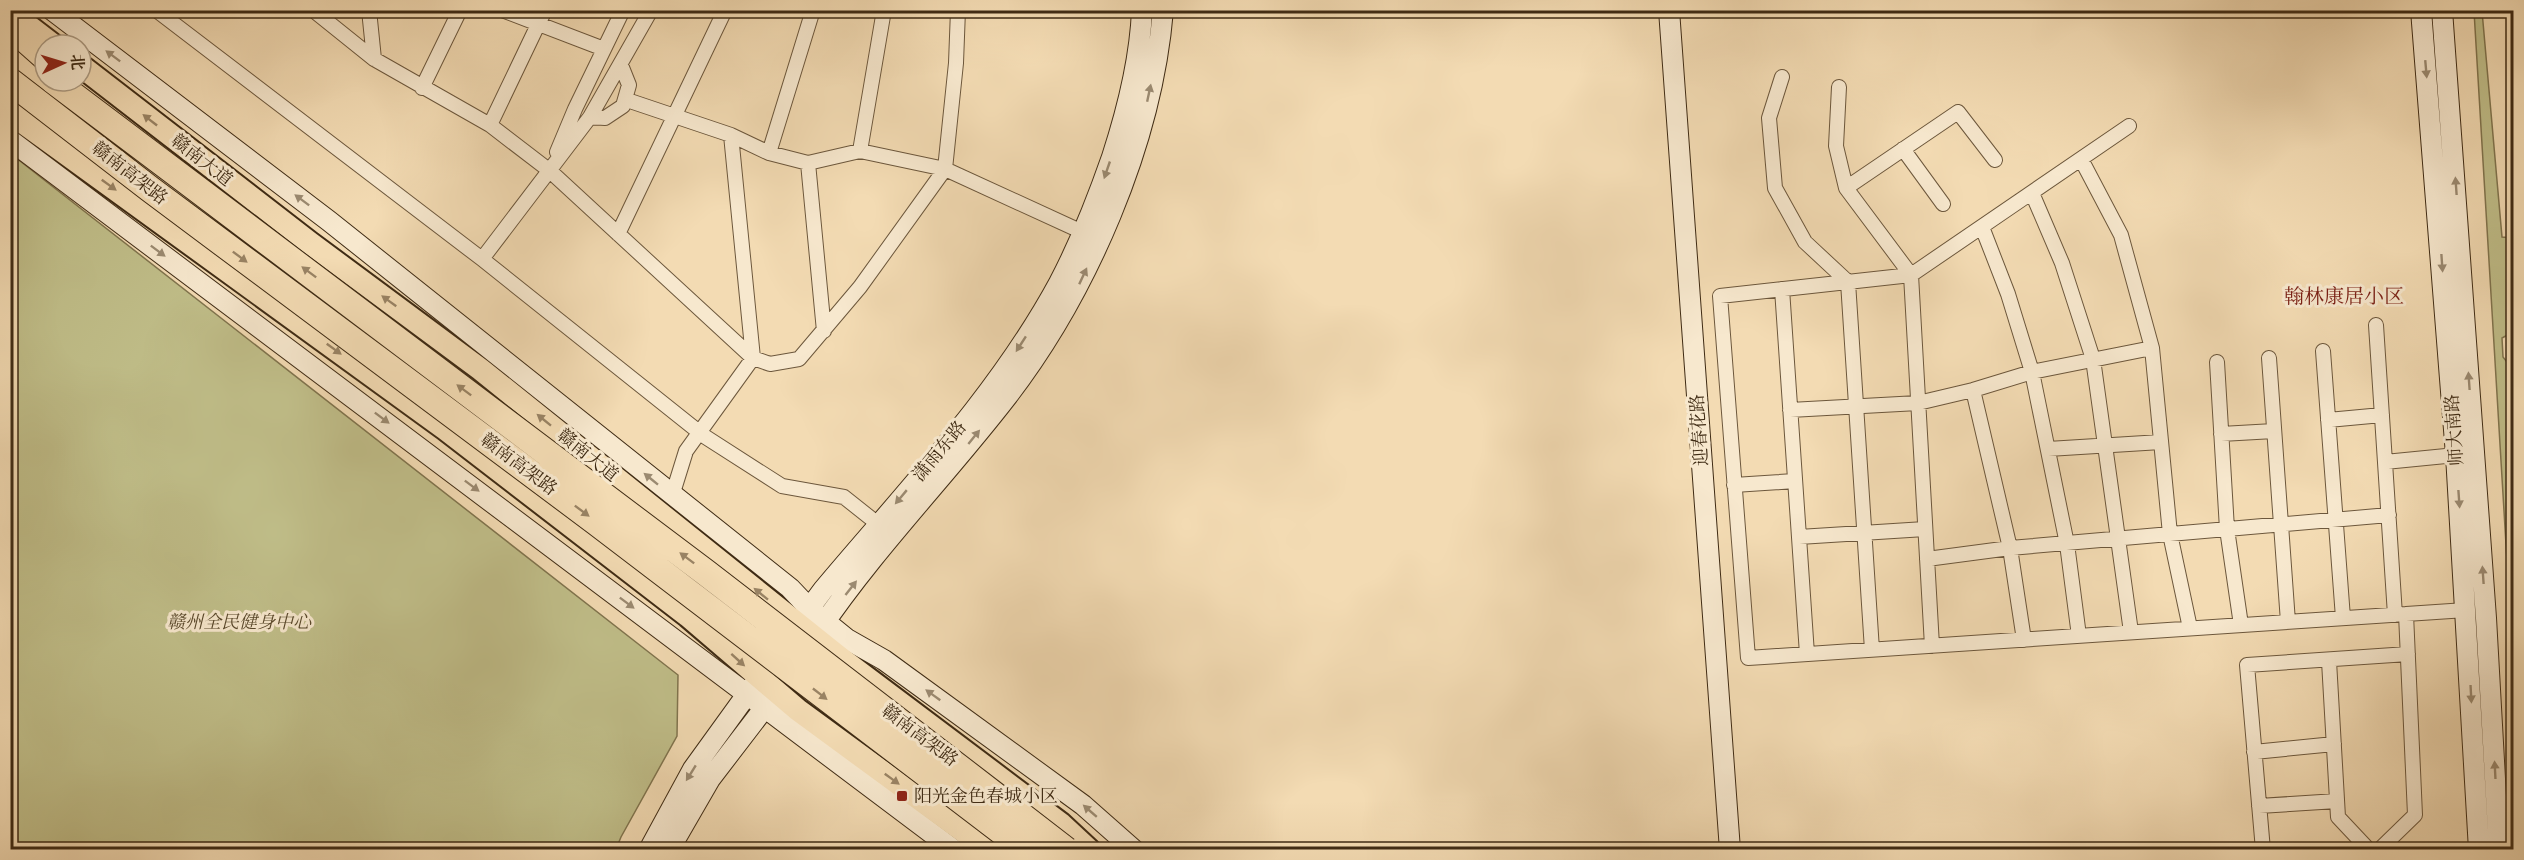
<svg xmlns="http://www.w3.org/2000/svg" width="2524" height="860" font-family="'IM FELL Double Pica','Noto Serif SC',serif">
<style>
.green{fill:#c0be89;stroke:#80744e;stroke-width:1.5}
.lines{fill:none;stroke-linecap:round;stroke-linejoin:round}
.street-casing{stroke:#6c573c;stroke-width:16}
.secondary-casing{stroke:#3f2b14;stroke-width:22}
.primary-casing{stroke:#3f2b14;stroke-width:26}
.highway-casing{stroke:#3f2b14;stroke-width:28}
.street{stroke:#f7e8ce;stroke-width:14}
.secondary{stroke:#f7e8ce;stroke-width:20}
.primary{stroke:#f3dbb3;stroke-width:22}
.highway{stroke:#f3dbb3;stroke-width:26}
.highway-bridge-casing{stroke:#3f2b14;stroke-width:28;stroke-linecap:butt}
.highway-bridge{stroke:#f3dbb3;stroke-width:26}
.oneway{fill:#9b8a71}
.oneway2{fill:#998364}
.poi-dot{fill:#8f2418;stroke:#f7e8ce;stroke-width:2}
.labels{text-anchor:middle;stroke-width:6;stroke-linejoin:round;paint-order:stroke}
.street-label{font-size:18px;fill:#3f2b14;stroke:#f7e8ce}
.park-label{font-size:18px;font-style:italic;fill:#59482b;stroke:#f7e8ce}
.poi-label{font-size:18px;fill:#3f2b14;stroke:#f7e8ce;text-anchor:start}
.neighbourhood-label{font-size:20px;fill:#7a1f14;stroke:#f7e8ce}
</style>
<rect width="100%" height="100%" fill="#f3dbb3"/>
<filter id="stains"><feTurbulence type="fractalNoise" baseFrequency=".00333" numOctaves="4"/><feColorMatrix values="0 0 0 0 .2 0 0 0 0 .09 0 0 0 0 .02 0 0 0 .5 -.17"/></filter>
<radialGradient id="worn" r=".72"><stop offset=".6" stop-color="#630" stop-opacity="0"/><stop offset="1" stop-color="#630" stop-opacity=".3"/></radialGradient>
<path class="green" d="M 2474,11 L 2482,11 L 2502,237 L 2513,238 L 2513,332 L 2502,338 L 2503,357 L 2514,371 L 2513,661 Z
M 11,154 L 678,675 L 677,736 L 621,837 L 616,849 L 11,849 Z"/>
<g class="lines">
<g class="street-casing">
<path id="street" d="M 156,10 L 482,259 L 704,436 L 782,486 L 844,497 L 878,524
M 313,10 L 374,59 L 490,125 L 550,171 L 753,358 L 770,364 L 799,359 L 860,287 L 945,169 L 956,63 L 958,10
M 369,10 L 374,59
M 502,10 L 604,49
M 1782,77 L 1769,118 L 1775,188 L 1805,242 L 1848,282 L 1872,650
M 1839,87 L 1836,146 L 1846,188 L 1911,275 L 1932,646
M 422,88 L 460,10
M 627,100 L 731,135 L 769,153 L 808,163 L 860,151 L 945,169 L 1089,235
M 590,117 L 605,118 L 623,106 L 629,85 L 621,65
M 490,125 L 545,10
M 2129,126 L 1911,275 L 1720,296 L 1748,658 L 2466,610
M 1903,149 L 1943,204
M 860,151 L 884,10
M 557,152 L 575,109 L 623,10
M 769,153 L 813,10
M 2081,159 L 2121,235 L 2152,348 L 2170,534 L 2190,628
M 808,163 L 824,331
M 1846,188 L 1958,112 L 1995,160
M 2032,193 L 2062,263 L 2093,359 L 2131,632
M 1982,227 L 2008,294 L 2032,372 L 2067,544 L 2079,636
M 618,234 L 725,10
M 482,259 L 590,117 L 651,10
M 1782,289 L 1807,654
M 2376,325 L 2395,615
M 2323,351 L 2343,618
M 2269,358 L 2288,622
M 2217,362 L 2227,529 L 2241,625
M 1973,390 L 2010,548 L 2024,640
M 1790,410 L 1918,403 L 1973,390 L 2032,372 L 2152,348
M 2328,420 L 2382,415
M 2221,434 L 2274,431
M 2048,449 L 2161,442
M 2385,462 L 2456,455
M 1734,485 L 1795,481
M 672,496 L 686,451 L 753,358 L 731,135
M 1799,537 L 1925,529
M 1927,559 L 2010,548 L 2389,515
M 2329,661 L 2338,817 L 2369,850
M 2254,752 L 2334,744
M 2259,806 L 2337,801
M 2263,850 L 2247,665 L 2408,654
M 2379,850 L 2415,815 L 2406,614"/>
</g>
<g class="secondary-casing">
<path id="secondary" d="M 52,10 L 329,221 L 790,588 L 810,609 L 847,639 L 884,660 L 1083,805 L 1134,850
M 1669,10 L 1730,850
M 2421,10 L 2456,455 L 2479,850
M 2442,10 L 2486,618 L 2499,850
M 10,140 L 954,850
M 803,617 L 823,590 C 905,492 998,396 1059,283 C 1080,243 1097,200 1112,157 C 1127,111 1140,60 1142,10
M 818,632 C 874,549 945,477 1006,398 C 1087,293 1152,144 1163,10
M 649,850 L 693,769 L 782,646
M 669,850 L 710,779 L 772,698"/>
</g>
<g class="primary-casing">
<path id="primary" d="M 10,12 L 53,45
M 81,66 L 310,243 L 480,369 L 839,657 L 1061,824 L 1089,850
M 10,113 L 444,428 L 688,616 L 798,710 L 989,850"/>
</g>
<g class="highway-casing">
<path id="highway" d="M 10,26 L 45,57
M 10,98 L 45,122"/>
</g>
<use href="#street" class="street"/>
<use href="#secondary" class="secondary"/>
<use href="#primary" class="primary"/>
<use href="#highway" class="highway"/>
<g class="highway-bridge-casing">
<path id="highway-bridge" d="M 10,81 L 150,189 L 596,522 L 1026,850
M 54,81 L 705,572 L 1066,850"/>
</g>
<use href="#highway-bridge" class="highway-bridge"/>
</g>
<defs><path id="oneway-solid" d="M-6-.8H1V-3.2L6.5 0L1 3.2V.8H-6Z" transform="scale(1.5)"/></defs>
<g class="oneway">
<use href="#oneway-solid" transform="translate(113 56) rotate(-143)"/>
<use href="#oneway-solid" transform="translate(2426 69) rotate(85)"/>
<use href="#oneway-solid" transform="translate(1149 93) rotate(-78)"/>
<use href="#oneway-solid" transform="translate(1107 170) rotate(109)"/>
<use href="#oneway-solid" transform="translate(2456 186) rotate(-94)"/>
<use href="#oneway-solid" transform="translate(302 200) rotate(-143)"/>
<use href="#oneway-solid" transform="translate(158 251) rotate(37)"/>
<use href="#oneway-solid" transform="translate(2442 263) rotate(86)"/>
<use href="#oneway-solid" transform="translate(1083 276) rotate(-65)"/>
<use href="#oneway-solid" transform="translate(1021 344) rotate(123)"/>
<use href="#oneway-solid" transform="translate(2469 381) rotate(-94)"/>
<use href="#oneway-solid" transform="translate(382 418) rotate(37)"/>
<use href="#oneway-solid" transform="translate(974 437) rotate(-51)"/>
<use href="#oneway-solid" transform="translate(651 479) rotate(-141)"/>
<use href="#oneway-solid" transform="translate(472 486) rotate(37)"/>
<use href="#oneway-solid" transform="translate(901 497) rotate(130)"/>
<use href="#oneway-solid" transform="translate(2459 499) rotate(86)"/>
<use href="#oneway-solid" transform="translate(2483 575) rotate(-94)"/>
<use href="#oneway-solid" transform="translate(851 588) rotate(-52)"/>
<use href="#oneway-solid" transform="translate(627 603) rotate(37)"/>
<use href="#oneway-solid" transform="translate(2471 694) rotate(87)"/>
<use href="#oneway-solid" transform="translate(933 695) rotate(-144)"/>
<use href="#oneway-solid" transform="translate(2495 770) rotate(-93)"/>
<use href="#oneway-solid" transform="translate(691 773) rotate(122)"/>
<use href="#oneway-solid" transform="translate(1090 811) rotate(-139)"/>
</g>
<g class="oneway2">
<use href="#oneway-solid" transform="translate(150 120) rotate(-142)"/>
<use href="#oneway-solid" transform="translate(109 185) rotate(36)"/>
<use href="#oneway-solid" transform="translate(240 257) rotate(37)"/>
<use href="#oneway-solid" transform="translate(309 272) rotate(-143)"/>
<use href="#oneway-solid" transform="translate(389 301) rotate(-144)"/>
<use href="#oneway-solid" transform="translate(334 349) rotate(36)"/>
<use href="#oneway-solid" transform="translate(464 390) rotate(-143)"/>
<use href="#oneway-solid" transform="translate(544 420) rotate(-141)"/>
<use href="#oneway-solid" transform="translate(582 511) rotate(37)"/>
<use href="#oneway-solid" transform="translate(687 558) rotate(-143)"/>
<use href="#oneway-solid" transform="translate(761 594) rotate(-141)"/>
<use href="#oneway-solid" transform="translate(738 660) rotate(42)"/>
<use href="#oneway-solid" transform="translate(820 694) rotate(38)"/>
<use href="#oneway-solid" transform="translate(892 779) rotate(36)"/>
</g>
<rect class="poi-dot" x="896" y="790" width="12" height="12" rx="3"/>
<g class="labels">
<g class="street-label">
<text transform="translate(202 160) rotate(38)" y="6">赣南大道</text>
<text transform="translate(130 173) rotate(38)" y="6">赣南高架路</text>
<text transform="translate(1699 430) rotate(-94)" y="6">迎春花路</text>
<text transform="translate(2454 430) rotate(-94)" y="6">师大南路</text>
<text transform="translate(939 451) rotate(-50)" y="6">潇雨东路</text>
<text transform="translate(588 455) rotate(39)" y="6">赣南大道</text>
<text transform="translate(519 464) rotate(37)" y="6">赣南高架路</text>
<text transform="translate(920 735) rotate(37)" y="6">赣南高架路</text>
</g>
<g class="park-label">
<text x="239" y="628">赣州全民健身中心</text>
</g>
<g class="poi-label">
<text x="914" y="802">阳光金色春城小区</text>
</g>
<g class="neighbourhood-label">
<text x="2344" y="303">翰林康居小区</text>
</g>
</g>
<rect width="2524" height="860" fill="none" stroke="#f3dbb3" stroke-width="36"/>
<rect x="12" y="12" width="2500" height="836" fill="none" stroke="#3f2b14" stroke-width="3"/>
<rect x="18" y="18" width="2488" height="824" fill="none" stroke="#3f2b14" stroke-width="1.5"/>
<g transform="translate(63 63) rotate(86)"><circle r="28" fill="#f7e8ce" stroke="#ad9c84" stroke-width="1.5"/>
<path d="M0-4.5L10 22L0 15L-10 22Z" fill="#8f2418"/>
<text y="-9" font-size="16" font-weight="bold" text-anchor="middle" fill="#3f2b14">北</text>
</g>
<rect width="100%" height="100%" filter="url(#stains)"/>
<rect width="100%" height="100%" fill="url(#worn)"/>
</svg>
